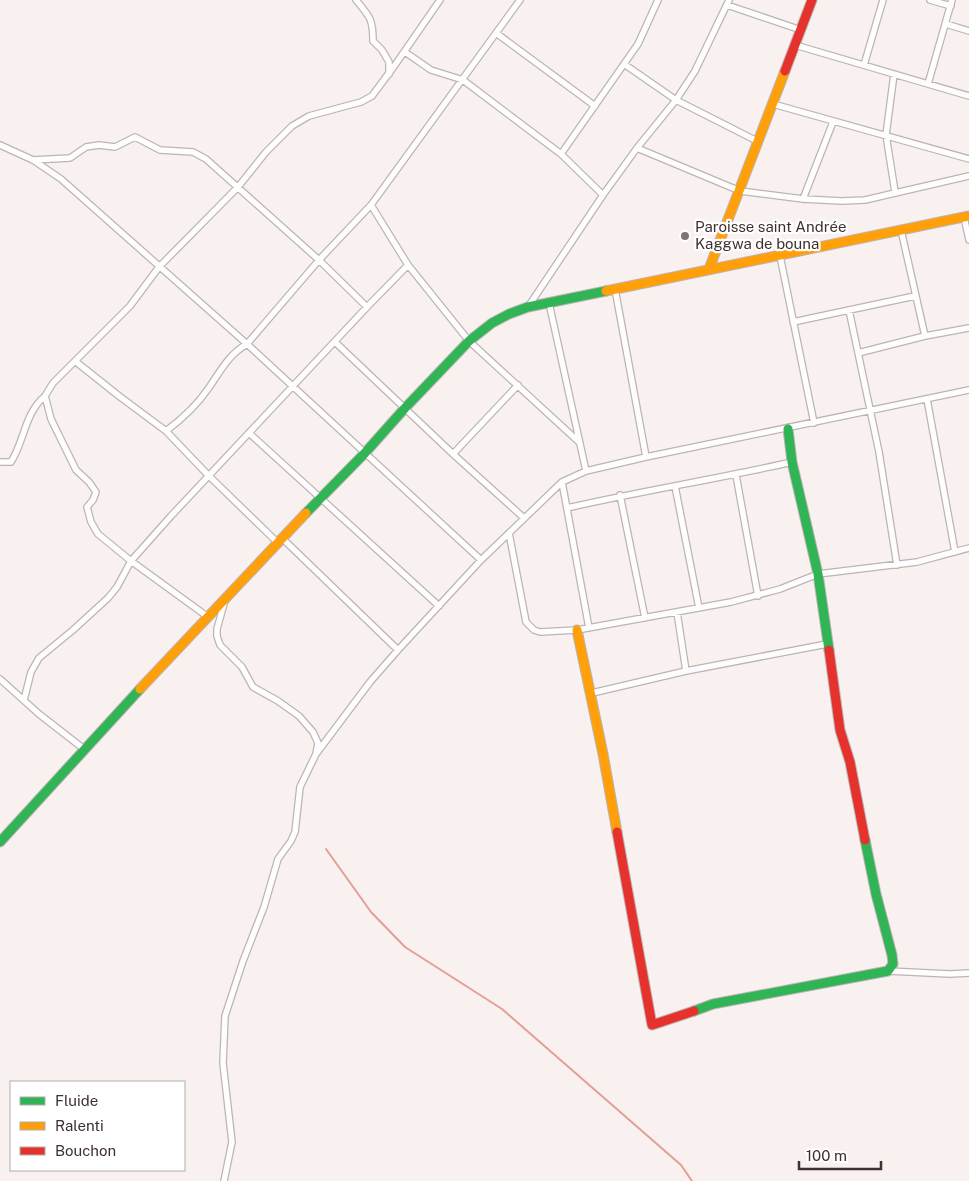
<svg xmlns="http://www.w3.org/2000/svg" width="969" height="1181" font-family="'Public Sans',sans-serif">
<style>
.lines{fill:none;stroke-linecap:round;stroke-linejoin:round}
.stream{stroke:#e39e98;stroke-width:2}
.street-casing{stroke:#bdb4b3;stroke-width:8}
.fast-casing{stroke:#bdb4b3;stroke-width:11}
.slow-casing{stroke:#bdb4b3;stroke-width:11}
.jam-casing{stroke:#bdb4b3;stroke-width:11}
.street{stroke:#fefdfd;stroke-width:5.5}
.fast{stroke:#30b455;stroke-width:9}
.slow{stroke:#ff9f0a;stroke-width:9}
.jam{stroke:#e5322d;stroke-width:9}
.poi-dot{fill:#7f7473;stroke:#fff;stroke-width:2}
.labels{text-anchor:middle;stroke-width:4.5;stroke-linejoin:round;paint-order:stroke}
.poi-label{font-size:15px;fill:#3e3130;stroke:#fff;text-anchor:start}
</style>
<rect width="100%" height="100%" fill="#f8f1f0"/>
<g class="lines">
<path class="stream" d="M 326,849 L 371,912 L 405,947 L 502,1009 L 681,1165 L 692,1181"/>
<g class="street-casing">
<path id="street" d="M 356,0 C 370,17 373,19 373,41 L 382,50 L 389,62 L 389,74
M 930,0 L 951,6
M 727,5 L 801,30
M 946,24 L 969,31
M 496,33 L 595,106
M 795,45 L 969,96
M 405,52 L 431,70 L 463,80 L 561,154 L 603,195
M 624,64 L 676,100 L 759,142
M 864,65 L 883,0
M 894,74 L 886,135 L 895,192
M 928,84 L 952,0
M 773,104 L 969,159
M 0,145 L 33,160 L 61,179 L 247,344 L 481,560
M 637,148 L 740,191 L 803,199 L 842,201 L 865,200 L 969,176
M 561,154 L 638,44 L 658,0
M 33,160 L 70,158 L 86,147 L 99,145 L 115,147 L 135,137 L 160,150 L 193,152 L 206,159 L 319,260 L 367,307
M 803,199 L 833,122
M 371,205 L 408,265 L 469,341 L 579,442
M 964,217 L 969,240
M 901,230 L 925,336
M 780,256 L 814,423
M 615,289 L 646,457
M 549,303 L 586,471
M 528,307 L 603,195 L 637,148 L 676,100 L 695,71 L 729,0
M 849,310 L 879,452 L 897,565
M 793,322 L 915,296
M 335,342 L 453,454 L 524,518
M 858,353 L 925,336 L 969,328
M 75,361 L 119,396 L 166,431 L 208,475 L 278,543
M 927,399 L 955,552
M 166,431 C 182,419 197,405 208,389 C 220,372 228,355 247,344 L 319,260 L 371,205 L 520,0
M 249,433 L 439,606
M 453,454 L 518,385
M 0,462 L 11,462 C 25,440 24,414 45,396
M 736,475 L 758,596
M 562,482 L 589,628
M 675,486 L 699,608
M 620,495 L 645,618
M 567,508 C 641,491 717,479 792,462
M 509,533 L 526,622 L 534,630 L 540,632 L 577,630 L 731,602 L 780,589 L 818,574 L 917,562 L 969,548
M 283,539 L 398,650
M 677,612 L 686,671
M 208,617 L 131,561 L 98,534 L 91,522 L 87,507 L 93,500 L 96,492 L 89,482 L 76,470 L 51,419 L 45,396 L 53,383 L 130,306 L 159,267 L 238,187 L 266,152 L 292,126 L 309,116 L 361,102 L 372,96 L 395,65 L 440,0
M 0,679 L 39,714 L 84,749
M 592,693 L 686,671 L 827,644
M 24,700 L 31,672 L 39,658 L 73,630 L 108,598 L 117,587 L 131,561 L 171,516 L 367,307 L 408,265
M 316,754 L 370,682 L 398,650 L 481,560 L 562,482 L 586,471 L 646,457 L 969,390
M 888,971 L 950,974 L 969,973
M 224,1181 L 232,1142 L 223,1063 L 225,1016 L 243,961 L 264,907 L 278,859 L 291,841 L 295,832 L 300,787 L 316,754 L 318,743 L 313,732 L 299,716 L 278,701 L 253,687 L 242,667 L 220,645 L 217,636 L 217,629 L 225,600"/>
</g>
<g class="fast-casing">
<path id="fast" d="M 788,429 L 792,462 L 818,574 L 829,650
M 306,513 L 364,454 L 405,408 L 469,341 L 492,323 L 509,314 L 528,307 L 606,291
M 0,842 L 140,689
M 694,1011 L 713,1004 L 888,971 L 893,964 L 892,955 L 876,894 L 865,840"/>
</g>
<g class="slow-casing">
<path id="slow" d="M 709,269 L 785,71
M 606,291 L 969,216
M 577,630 L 603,754 L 617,832
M 140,689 L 306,513"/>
</g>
<g class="jam-casing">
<path id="jam" d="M 785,71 L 812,0
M 829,650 L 840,730 L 850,762 L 865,840
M 617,832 L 652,1025 L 694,1011"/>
</g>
<use href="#street" class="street"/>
<use href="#fast" class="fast"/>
<use href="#slow" class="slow"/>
<use href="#jam" class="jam"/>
</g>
<circle class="poi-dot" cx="685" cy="236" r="5"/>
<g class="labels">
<g class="poi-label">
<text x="695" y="232">Paroisse saint Andrée<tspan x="695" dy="17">Kaggwa de bouna</tspan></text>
</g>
</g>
<rect x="10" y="1081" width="175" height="90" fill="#ffffff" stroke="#b2adac"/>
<rect x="20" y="1097" width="25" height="8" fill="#30b455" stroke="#b2adac"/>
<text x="55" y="1106" font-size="15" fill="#3e3130">Fluide</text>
<rect x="20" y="1122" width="25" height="8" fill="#ff9f0a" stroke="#b2adac"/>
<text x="55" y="1131" font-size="15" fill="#3e3130">Ralenti</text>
<rect x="20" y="1147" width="25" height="8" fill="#e5322d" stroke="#b2adac"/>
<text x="55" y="1156" font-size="15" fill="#3e3130">Bouchon</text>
<path d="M799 1161v8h82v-8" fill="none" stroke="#3e3130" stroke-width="2.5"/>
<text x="806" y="1161" font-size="15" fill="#3e3130" stroke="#ffffff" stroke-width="4" paint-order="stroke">100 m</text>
</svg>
